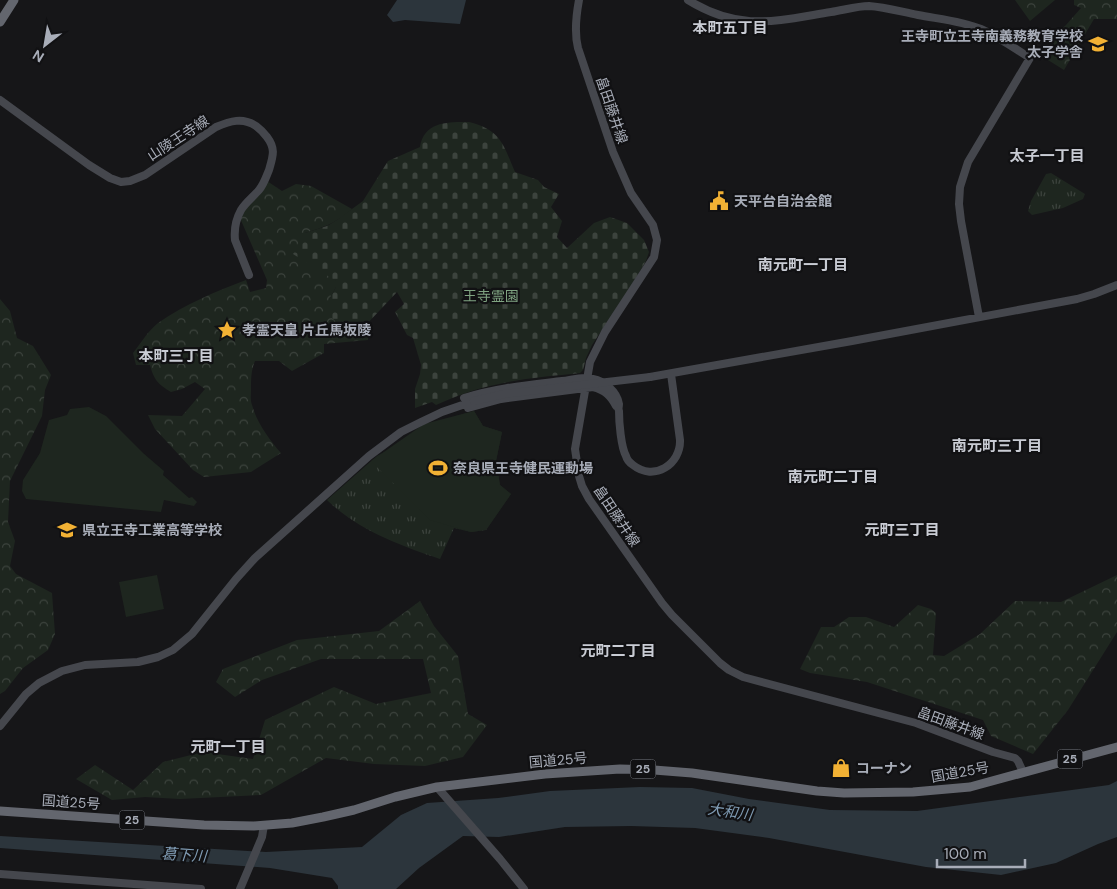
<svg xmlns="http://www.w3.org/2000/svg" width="1117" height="889" font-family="'DM Sans','Noto Sans JP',sans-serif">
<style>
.grass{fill:url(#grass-tufts)}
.forest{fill:url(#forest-crowns)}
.cemetery{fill:url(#cemetery-stones)}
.pitch{fill:#1e261f}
.water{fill:#2c353c}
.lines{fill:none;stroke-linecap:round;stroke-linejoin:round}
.secondary{stroke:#45474d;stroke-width:8}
.highway{stroke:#63666e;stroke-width:9}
.secondary-bridge{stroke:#45474d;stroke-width:8}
.labels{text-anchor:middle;stroke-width:4.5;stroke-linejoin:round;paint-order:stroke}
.shield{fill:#111113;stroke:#7b7e86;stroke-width:1}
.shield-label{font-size:12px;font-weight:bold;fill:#a8adb8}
.poi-label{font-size:14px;font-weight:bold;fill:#a8adb8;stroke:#111113;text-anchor:start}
.street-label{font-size:14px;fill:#a8adb8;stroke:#111113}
.park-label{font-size:14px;fill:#7fa381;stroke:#111113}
.neighbourhood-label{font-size:15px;font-weight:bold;fill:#c9ccd4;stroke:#111113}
.water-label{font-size:15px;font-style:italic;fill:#7f9bb3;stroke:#111113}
</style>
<defs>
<pattern id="grass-tufts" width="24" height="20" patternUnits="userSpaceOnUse" patternTransform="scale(1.25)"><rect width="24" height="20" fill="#1e261f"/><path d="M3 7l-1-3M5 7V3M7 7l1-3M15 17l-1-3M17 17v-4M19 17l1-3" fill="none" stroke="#3c433d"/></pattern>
<pattern id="forest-crowns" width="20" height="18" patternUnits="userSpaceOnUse" patternTransform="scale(1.25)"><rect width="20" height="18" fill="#1e261f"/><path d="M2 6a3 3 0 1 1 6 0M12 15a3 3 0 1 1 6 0" fill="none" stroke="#3c433d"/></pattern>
<pattern id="cemetery-stones" width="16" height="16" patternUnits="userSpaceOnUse" patternTransform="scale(1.25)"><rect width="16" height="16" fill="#1e261f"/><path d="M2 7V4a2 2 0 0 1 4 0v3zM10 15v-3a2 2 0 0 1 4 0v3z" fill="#3c433d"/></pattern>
</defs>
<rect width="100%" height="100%" fill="#161618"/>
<path class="grass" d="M 1051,173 L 1085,194 L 1083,199 L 1063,208 L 1032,215 L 1028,211 L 1031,201 L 1046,174 Z
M 474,411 L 483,426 L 502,432 L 496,461 L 500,485 L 511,494 L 486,530 L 471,532 L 454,528 L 440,559 C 399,545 358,530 327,500 L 377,456 L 450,418 Z"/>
<path class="forest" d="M 1015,0 L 1055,0 L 1030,21 Z
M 1074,0 L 1117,0 L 1117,19 L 1094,19 L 1064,70 L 1040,55 L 1057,33 L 1066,25 L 1081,8 L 1074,5 Z
M 267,181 L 282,191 L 296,184 L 311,186 L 352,209 C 334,224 327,226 305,233 L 336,281 L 336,287 L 329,300 L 345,331 L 364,327 L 368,332 L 368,340 L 324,344 L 324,353 L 292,371 L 279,361 L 255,361 C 251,370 251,380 251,389 C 251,394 250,400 252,405 C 257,423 269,439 281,453 L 251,472 L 204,477 L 193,470 L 155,429 L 148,415 L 182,416 L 205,389 L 195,382 L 182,389 L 171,392 C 158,384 154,380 150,365 L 136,365 L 133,353 C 141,343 148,331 158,323 C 185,304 215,292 246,280 L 250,292 L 266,288 L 267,280 L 240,218 L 246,206 Z
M 0,299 L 10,311 L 17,338 L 33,346 L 51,375 L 45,390 L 42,416 L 10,481 L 8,522 L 15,541 L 10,566 L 16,574 L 52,593 L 55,634 L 48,650 L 23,668 L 5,691 L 0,694 Z
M 1117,575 L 1117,632 L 1068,710 L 1033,754 L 991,736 L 983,720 L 867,682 L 810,673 L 800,669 L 821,627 L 834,627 L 849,617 L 866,617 L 894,627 L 918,605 L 931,609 L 936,613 L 933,655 L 944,656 L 980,634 L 1015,601 L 1061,602 Z
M 420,601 L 434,626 L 458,656 L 468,714 L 487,725 L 463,757 L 425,766 L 374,764 L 326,758 L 261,795 L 180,799 L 145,797 L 112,800 L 76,779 L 95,765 L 133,790 L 163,762 L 203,752 L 253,759 L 265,720 L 334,687 L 376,704 L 431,693 L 423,659 L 321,659 L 262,680 L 235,697 L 216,682 L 223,669 L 297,640 L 379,631 Z"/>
<path class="cemetery" d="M 469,122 C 501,130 503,144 515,172 L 538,180 L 544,187 L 559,194 L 551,207 L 562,221 L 557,237 L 567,248 L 594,223 L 610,217 L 627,223 L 644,240 L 649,252 L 646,261 L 636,278 L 592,345 L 586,358 L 583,370 L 580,373 C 553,376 525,378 499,384 C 477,388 456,396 436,405 L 432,402 L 415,408 L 415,389 L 420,374 L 421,365 L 413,338 L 407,335 L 395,312 L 404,304 L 397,292 L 364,327 L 345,331 L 328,314 L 329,300 L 336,287 L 336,281 L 293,254 L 305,233 L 327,226 L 337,220 L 352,209 L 363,201 L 388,161 L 420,147 C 424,121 449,122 469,122 Z"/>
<path class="pitch" d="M 89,407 L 106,416 L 143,453 L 164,471 L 163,475 L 189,498 L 192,497 L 197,502 L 194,506 L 164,500 L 161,512 L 26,499 L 22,491 L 23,480 L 40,453 L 49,420 L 67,415 L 70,409 Z
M 474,411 L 483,426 L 502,432 L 496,461 L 500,485 L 511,494 L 486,530 L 471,532 L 430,520 L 371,461 L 424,424 Z
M 157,575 L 164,609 L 126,617 L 119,582 Z"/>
<path class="water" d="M 397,0 L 466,0 L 460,24 L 405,20 L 393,22 L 387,15 Z
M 1117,781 L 1117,837 L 1098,844 L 1056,863 L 1001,875 L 926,867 L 769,838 L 695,828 L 631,826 L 565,827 L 499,837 L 463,836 L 419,868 L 396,889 L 338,889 L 338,886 L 332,878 L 270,868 L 0,848 L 0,836 L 266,852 L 362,847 L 401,815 L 427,803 L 498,798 L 550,791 L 640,787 L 692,788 L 749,799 L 830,810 L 917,811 L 1109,785 Z"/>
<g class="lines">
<path class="secondary" d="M 579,0 C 576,16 574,32 578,48 L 613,152 L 631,193 L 653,225 L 657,240 L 654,257 L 605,332 L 590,362 L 575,449 L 579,476 L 582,486 L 589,499 L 662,603 L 672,615 L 720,663 L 729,670 L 743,677 L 916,723 L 993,752 L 1015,758 L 1018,761 L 1023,772
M 688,0 C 740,32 775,21 831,12 C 844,10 857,6 869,6 C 885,7 902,12 918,15 C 939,19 962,21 981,29 C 999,37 1014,48 1030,58 L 968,162 L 960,187 L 959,204 L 961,221 L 979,317
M 0,100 L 89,165 L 110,178 L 121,182 L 130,181 L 145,175 L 216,127 C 230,121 243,117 256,126 C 260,129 264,133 267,137 C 276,149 273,156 269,170 C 266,177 264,184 259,190 C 253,197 245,203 241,210 C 236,219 234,230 235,240 L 249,275
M 650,377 L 852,341 L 1077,299 L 1094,294 L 1117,285
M 464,398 C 496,388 529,385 562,381 C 572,380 583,376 593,379 C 604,381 617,391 619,404 C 619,406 618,409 619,411 C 619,422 621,447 626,456 C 627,460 630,463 633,465 C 654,482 681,464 680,440 L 671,374
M 468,408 L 501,399 L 593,387 C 605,390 611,396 616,406
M 0,726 L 26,694 L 39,683 L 62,671 L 85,665 L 138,662 L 158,657 L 173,650 L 192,634 L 236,579 L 255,558 L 369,456 L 401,432 L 421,422 L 442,412 L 474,401
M 437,787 L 500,859 L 524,889
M 0,874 L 201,889
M 240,889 L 262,837 L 264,825"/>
<path class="highway" d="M 0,22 L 14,0
M 0,811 L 204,825 L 254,826 L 292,823 L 323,817 L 354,810 L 395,797 L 437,787 L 545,774 L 620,769 L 654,770 L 692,773 L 817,791 L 844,793 L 913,792 L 970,787 L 1117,747"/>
<path class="secondary-bridge" d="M 474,401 L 504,394 L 650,377"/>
</g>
<defs>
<g id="school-bare" transform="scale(1.5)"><path d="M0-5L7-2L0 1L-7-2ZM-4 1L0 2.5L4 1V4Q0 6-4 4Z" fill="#f2b134" stroke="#111113" stroke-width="2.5" paint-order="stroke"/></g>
<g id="civic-bare" transform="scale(1.5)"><path d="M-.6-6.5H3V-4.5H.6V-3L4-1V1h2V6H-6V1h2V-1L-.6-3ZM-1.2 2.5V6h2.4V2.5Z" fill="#f2b134" stroke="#111113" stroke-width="2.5" paint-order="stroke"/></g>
<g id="sight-bare" transform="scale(1.5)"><path d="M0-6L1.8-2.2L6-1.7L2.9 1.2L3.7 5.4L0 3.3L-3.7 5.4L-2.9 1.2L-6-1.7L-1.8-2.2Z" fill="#f2b134" stroke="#111113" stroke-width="2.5" paint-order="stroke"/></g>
<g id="stadium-bare" transform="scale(1.5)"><path d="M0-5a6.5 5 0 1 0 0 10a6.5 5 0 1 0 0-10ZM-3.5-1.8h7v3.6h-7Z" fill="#f2b134" stroke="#111113" stroke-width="2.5" paint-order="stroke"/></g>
<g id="shop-bare" transform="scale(1.5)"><path d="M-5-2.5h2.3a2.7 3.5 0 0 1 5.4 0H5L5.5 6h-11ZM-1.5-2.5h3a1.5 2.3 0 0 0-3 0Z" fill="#f2b134" stroke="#111113" stroke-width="2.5" paint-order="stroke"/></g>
</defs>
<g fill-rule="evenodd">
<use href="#school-bare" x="1098" y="44"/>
<use href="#civic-bare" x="719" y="201"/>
<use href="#sight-bare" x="227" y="330"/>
<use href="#stadium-bare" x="438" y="468"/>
<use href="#school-bare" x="67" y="530"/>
<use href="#shop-bare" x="841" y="768"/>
</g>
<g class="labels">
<g class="shield">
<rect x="1057.5" y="749.5" width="25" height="19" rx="4"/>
<rect x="630.5" y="759.5" width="25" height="19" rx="4"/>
<rect x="119.5" y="810.5" width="25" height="19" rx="4"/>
</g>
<g class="shield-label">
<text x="1070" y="763">25</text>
<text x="643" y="773">25</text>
<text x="132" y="824">25</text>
</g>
<g class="poi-label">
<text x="1083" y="41" text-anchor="end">王寺町立王寺南義務教育学校<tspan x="1083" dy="16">太子学舎</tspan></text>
<text x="734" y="206">天平台自治会館</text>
<text x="242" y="335">孝霊天皇 片丘馬坂陵</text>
<text x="453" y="473">奈良県王寺健民運動場</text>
<text x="82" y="535">県立王寺工業高等学校</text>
<text x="856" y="773">コーナン</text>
</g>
<g class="street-label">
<text transform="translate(612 110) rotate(71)" y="5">畠田藤井線</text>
<text transform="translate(178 138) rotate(-33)" y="5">山陵王寺線</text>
<text transform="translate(617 516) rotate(56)" y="5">畠田藤井線</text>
<text transform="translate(951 723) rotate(20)" y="5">畠田藤井線</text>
<text transform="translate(558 760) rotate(-5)" y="5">国道25号</text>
<text transform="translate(960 772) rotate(-10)" y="5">国道25号</text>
<text transform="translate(71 802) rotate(4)" y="5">国道25号</text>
</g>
<g class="park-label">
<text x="491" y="301">王寺霊園</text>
</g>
<g class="neighbourhood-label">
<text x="730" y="33">本町五丁目</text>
<text x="1047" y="161">太子一丁目</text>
<text x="803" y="270">南元町一丁目</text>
<text x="176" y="361">本町三丁目</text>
<text x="997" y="451">南元町三丁目</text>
<text x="833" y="482">南元町二丁目</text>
<text x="902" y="535">元町三丁目</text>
<text x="618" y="656">元町二丁目</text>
<text x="228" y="752">元町一丁目</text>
</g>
<g class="water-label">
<text transform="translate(730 812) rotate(8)" y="5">大和川</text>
<text transform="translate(184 855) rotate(4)" y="5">葛下川</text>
</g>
</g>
<g transform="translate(45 45) rotate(211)" stroke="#111113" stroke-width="4" paint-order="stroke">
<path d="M0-4L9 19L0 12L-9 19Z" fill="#a8adb8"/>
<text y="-8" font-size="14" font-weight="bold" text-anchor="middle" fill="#a8adb8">N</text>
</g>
<path d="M937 859v8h88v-8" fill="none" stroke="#a8adb8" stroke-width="2.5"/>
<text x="944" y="859" font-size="15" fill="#a8adb8" stroke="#111113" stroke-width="4" paint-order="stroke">100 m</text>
</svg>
